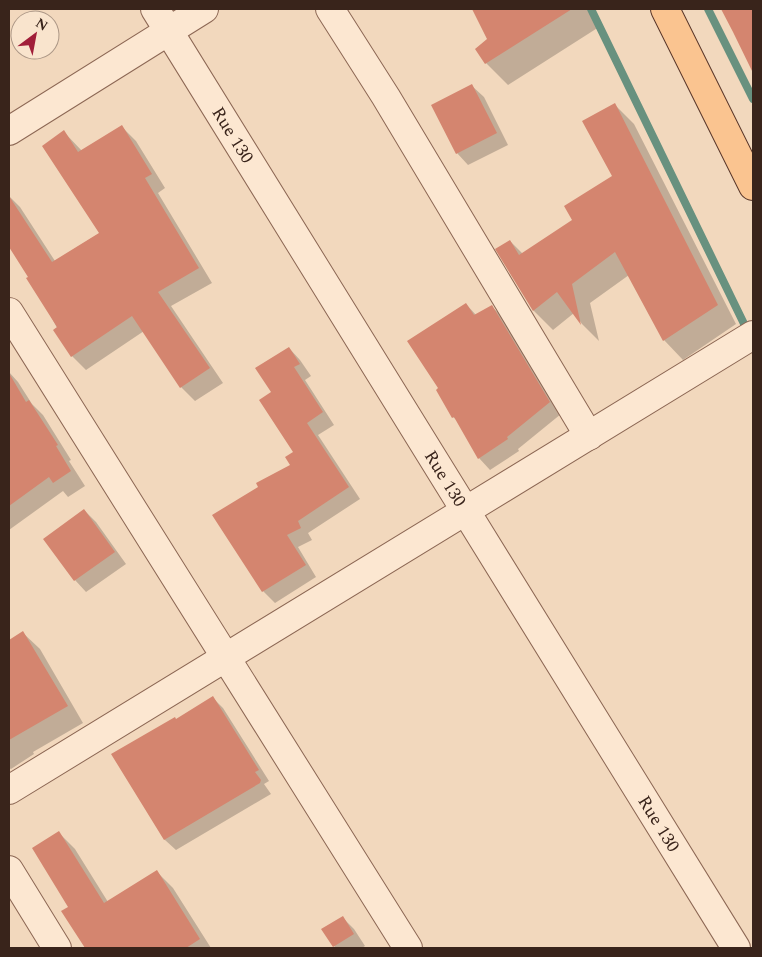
<svg xmlns="http://www.w3.org/2000/svg" width="762" height="957" font-family="Spectral,serif">
<style>
.shadow{fill:#0003}
.lines{fill:none;stroke-linecap:round;stroke-linejoin:round}
.stream{stroke:#68917f;stroke-width:8}
.building{fill:#d4856f}
.minor-casing{stroke:#8c6754;stroke-width:30}
.primary-casing{stroke:#593629;stroke-width:30}
.minor{stroke:#fce7d1;stroke-width:28}
.primary{stroke:#fac490;stroke-width:28}
.labels{text-anchor:middle;stroke-width:4;stroke-linejoin:round;paint-order:stroke}
.street-label{font-size:18px;fill:#39241b;stroke:#f9e4cd}
</style>
<rect width="100%" height="100%" fill="#f2d8bd"/>
<path class="shadow" d="M 473,9 L 591,9 L 599,27 L 508,85 L 486,63 L 476,49 L 488,40 Z
M 723,9 L 753,9 L 753,68 Z
M 472,86 L 484,97 L 508,145 L 468,165 L 457,153 Z
M 615,105 L 634,124 L 736,324 L 683,360 L 664,340 L 629,275 L 590,303 L 599,341 L 582,324 L 574,313 L 553,330 L 534,311 L 510,241 L 523,254 L 574,220 L 613,176 Z
M 122,127 L 136,141 L 165,188 L 158,193 L 212,283 L 171,306 L 223,383 L 195,401 L 181,387 L 144,331 L 86,370 L 72,356 L 30,277 L 9,245 L 9,196 L 20,207 L 55,261 L 100,233 L 64,132 L 82,151 Z
M 466,304 L 476,315 L 492,307 L 504,318 L 561,414 L 518,449 L 519,451 L 490,470 L 479,458 L 458,421 L 453,417 Z
M 289,348 L 300,360 L 311,376 L 305,380 L 334,425 L 318,435 L 360,499 L 308,533 L 312,540 L 298,547 L 316,577 L 275,603 L 263,591 L 295,452 L 272,393 Z
M 9,372 L 18,382 L 32,404 L 43,415 L 71,460 L 69,461 L 85,486 L 68,497 L 63,491 L 9,530 Z
M 84,510 L 96,522 L 126,564 L 86,592 L 75,580 Z
M 23,633 L 40,649 L 83,723 L 33,752 L 34,754 L 11,769 L 9,768 L 9,641 Z
M 213,698 L 223,708 L 269,781 L 264,784 L 271,794 L 176,850 L 165,840 L 112,754 L 176,720 Z
M 59,833 L 75,849 L 108,902 L 157,872 L 173,888 L 211,948 L 86,948 L 63,911 L 70,907 Z
M 342,917 L 354,929 L 365,946 L 362,948 L 336,948 L 334,946 Z"/>
<g class="lines">
<path class="stream" d="M 591,9 L 748,332
M 708,9 L 753,99"/>
</g>
<path class="building" d="M 472,9 L 572,9 L 485,64 L 475,49 L 487,39 Z
M 721,9 L 753,9 L 753,73 L 733,32 Z
M 472,84 L 497,133 L 456,154 L 431,105 Z
M 615,103 L 718,305 L 663,341 L 615,252 L 572,284 L 581,325 L 557,292 L 533,311 L 495,249 L 510,240 L 519,255 L 572,220 L 564,206 L 612,176 L 582,121 Z
M 122,125 L 152,174 L 145,178 L 199,268 L 158,292 L 210,368 L 180,388 L 132,316 L 71,357 L 53,330 L 57,327 L 26,278 L 28,277 L 9,247 L 9,196 L 52,262 L 99,233 L 42,146 L 64,130 L 78,152 Z
M 466,303 L 474,315 L 492,305 L 550,402 L 507,437 L 508,439 L 478,459 L 454,417 L 452,418 L 436,390 L 438,388 L 407,341 Z
M 289,347 L 300,364 L 294,367 L 323,412 L 307,423 L 349,487 L 298,521 L 301,528 L 287,535 L 306,565 L 262,592 L 212,515 L 258,487 L 256,483 L 290,465 L 285,457 L 293,452 L 259,400 L 271,392 L 255,368 Z
M 9,373 L 26,402 L 29,400 L 58,445 L 56,446 L 71,471 L 53,483 L 49,477 L 9,506 Z
M 84,509 L 115,552 L 74,581 L 43,539 Z
M 23,631 L 68,706 L 9,740 L 9,640 Z
M 213,696 L 259,770 L 255,772 L 261,780 L 260,783 L 164,840 L 111,754 L 175,717 L 176,719 Z
M 59,831 L 104,903 L 157,870 L 200,939 L 186,948 L 85,948 L 61,911 L 68,907 L 32,848 Z
M 343,916 L 354,934 L 333,947 L 321,929 Z"/>
<g class="lines">
<g class="minor-casing">
<g id="minor">
<path id="s1" d="M 155,9 L 736,948"/>
<path d="M 330,9 L 386,97 L 589,436"/>
<path d="M 9,131 L 204,9"/>
<path d="M 9,312 L 408,948"/>
<path d="M 9,790 L 753,335"/>
<path d="M 9,870 L 57,948"/>
</g>
</g>
<g class="primary-casing">
<path id="primary" d="M 665,9 L 753,186"/>
</g>
<use href="#minor" class="minor"/>
<use href="#primary" class="primary"/>
</g>
<g class="labels">
<g class="street-label">
<text dy="6" stroke="none"><textPath href="#s1" startOffset="148">Rue 130</textPath></text>
<text dy="6" stroke="none"><textPath href="#s1" startOffset="552">Rue 130</textPath></text>
<text dy="6" stroke="none"><textPath href="#s1" startOffset="958">Rue 130</textPath></text>
</g>
</g>
<rect width="762" height="957" fill="none" stroke="#39241b" stroke-width="20"/>
<g transform="translate(35 35) rotate(32)"><circle r="24" fill="#f9e4cd" stroke="#ac9786"/>
<path d="M0-4L9 19L0 12L-9 19Z" fill="#a11e39"/>
<text y="-8" font-size="14" font-weight="bold" text-anchor="middle" fill="#39241b">N</text>
</g>
</svg>
